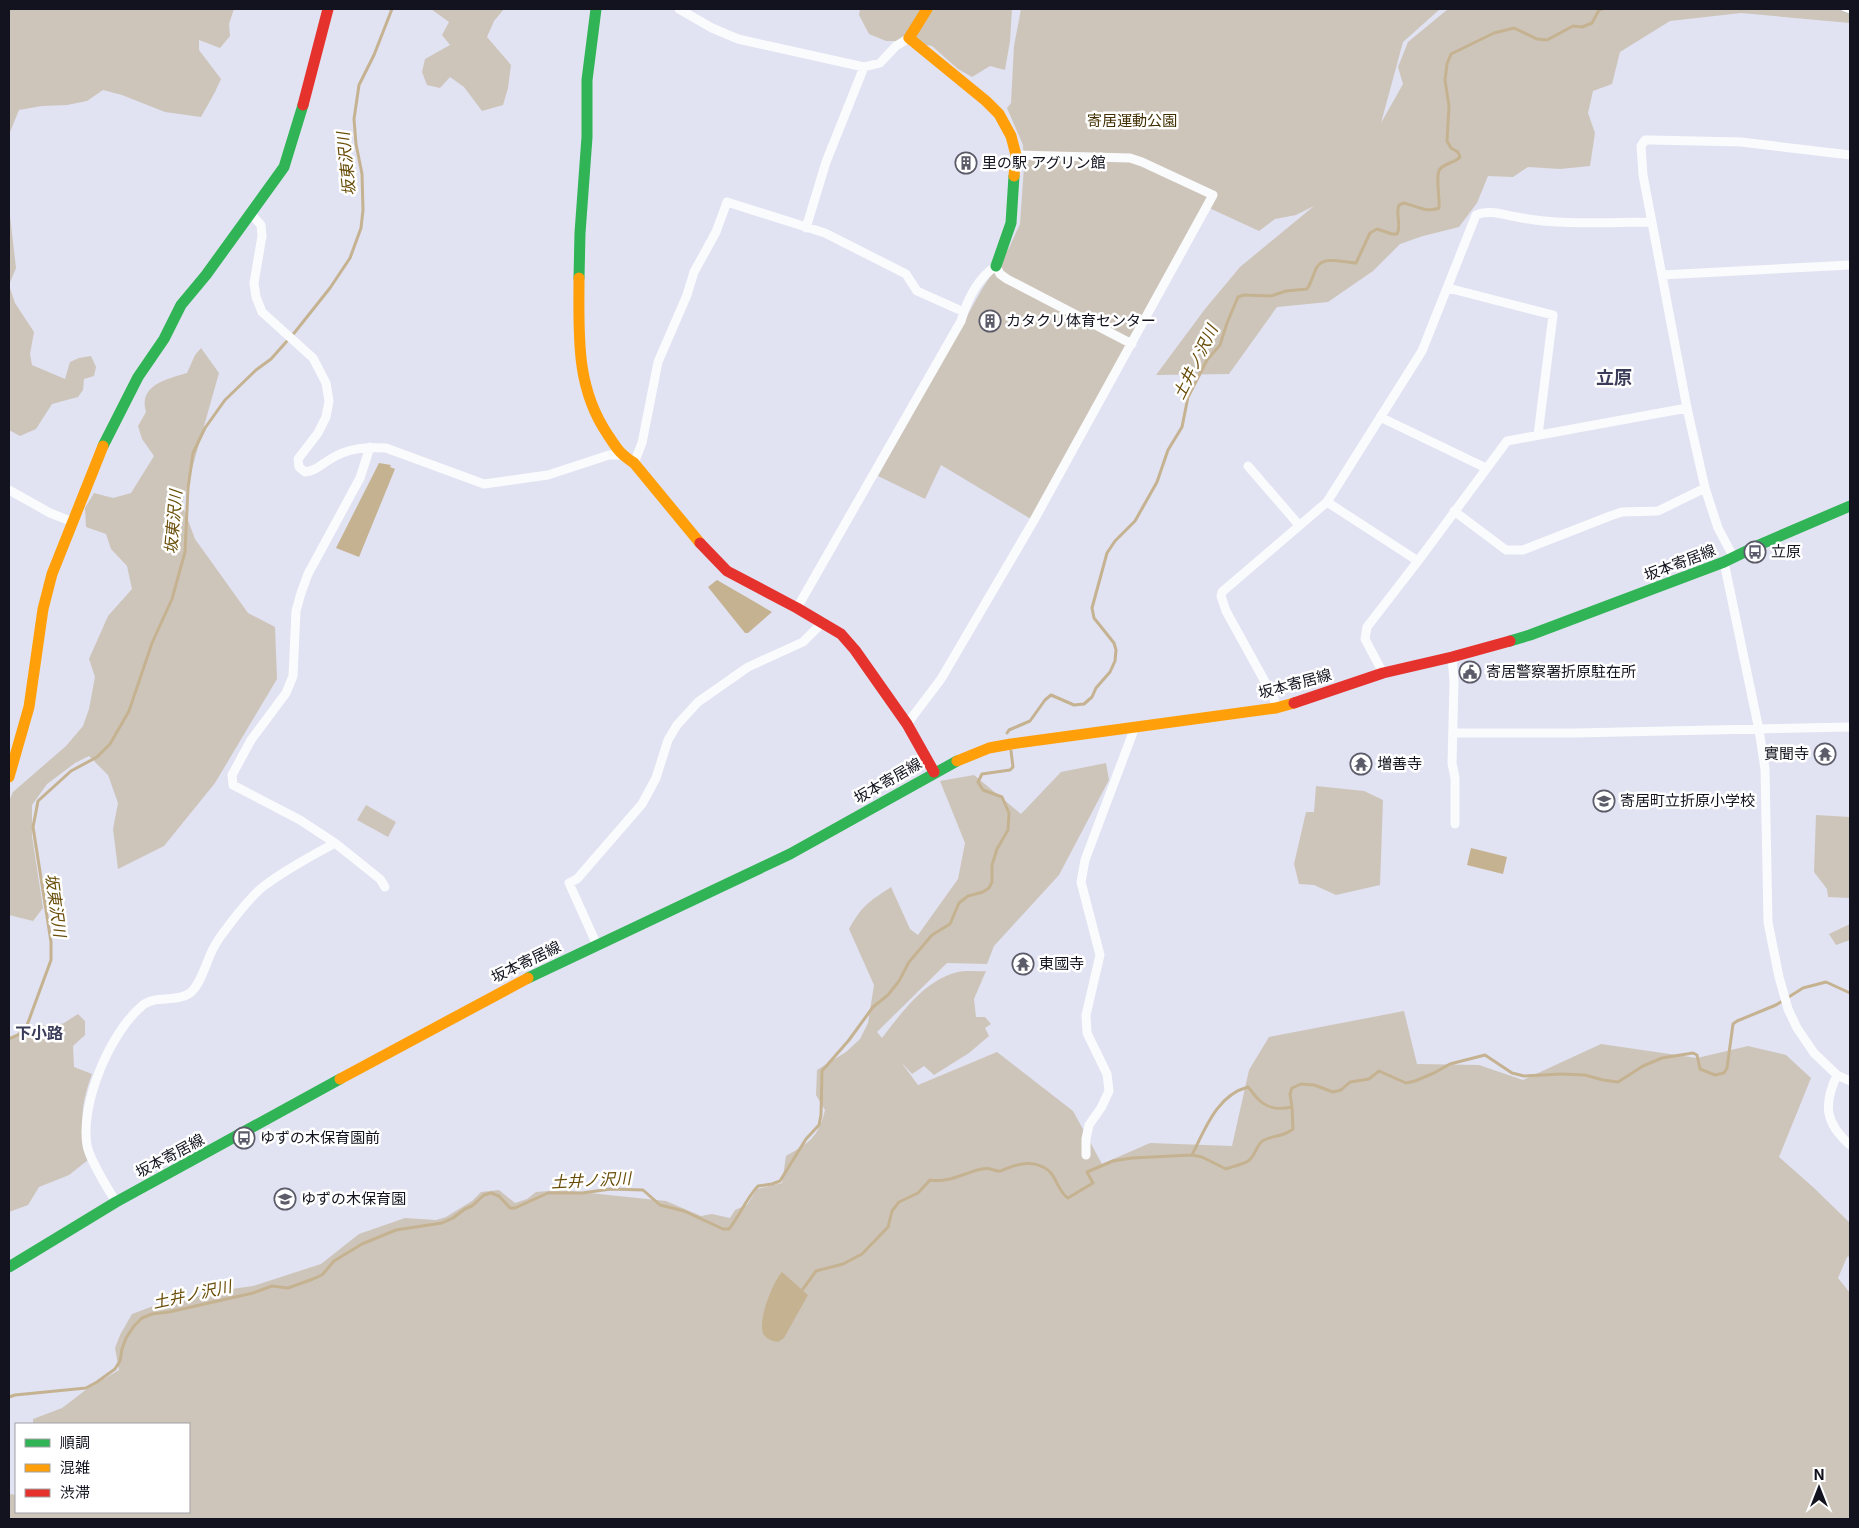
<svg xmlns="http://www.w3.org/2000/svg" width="1859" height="1528" font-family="Inter,'Noto Sans JP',sans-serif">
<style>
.green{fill:#cec5ba}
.water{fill:#c5b291}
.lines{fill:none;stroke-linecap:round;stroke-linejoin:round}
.stream{stroke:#c5b291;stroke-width:3}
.street{stroke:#fafbfd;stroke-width:9}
.fast{stroke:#30b455;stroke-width:11}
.slow{stroke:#ff9f0a;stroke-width:11}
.jam{stroke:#e5322d;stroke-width:11}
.rail-casing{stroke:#bdbdc2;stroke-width:5}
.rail{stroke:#fff;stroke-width:3;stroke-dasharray:9;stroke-linecap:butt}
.labels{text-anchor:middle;stroke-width:5;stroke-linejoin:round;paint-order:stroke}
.park-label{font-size:15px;fill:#422f01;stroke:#fff}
.poi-label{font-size:15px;fill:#13131f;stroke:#fff;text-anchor:start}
.street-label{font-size:15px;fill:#13131f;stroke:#fff}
.water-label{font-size:16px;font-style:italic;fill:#684c06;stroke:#fff}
.neighbourhood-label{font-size:16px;font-weight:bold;fill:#3b3c59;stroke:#fff}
.quarter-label{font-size:18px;font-weight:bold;fill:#3b3c59;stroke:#fff}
</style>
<rect width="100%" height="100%" fill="#e1e2f2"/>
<path class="green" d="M 9,9 L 234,9 L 229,24 L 230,36 L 220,48 L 199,40 L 199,50 L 221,79 L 215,92 L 201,117 L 165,112 L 122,95 L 103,90 L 87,101 L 67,105 L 42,106 L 19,110 L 10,132 L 9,139 Z
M 431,9 L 504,9 L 494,21 L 487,37 L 511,65 L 508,88 L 503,105 L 482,111 L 464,87 L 450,77 L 440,88 L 427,85 L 422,72 L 425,59 L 450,45 L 442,35 L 449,22 Z
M 860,9 L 1012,9 L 1010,41 L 1005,70 L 990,66 L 972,77 L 958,69 L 932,46 L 902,41 L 886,41 L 869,34 L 859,15 Z
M 1021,9 L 1440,9 L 1403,42 L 1381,123 L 1403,84 L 1398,67 L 1408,42 L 1448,9 L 1850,9 L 1850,23 L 1741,13 L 1670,21 L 1620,52 L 1612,84 L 1593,91 L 1588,113 L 1595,133 L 1590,166 L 1560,169 L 1528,167 L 1513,177 L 1488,176 L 1477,203 L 1459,227 L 1423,236 L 1400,244 L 1373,271 L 1328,302 L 1277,307 L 1229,374 L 1156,375 L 1205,309 L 1240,267 L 1314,206 L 1296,215 L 1275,219 L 1259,231 L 1205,206 L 1031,519 L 941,465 L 925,499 L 878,476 L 982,289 L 1009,248 L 1020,224 L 1024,167 L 1023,145 L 1007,108 L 1011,103 L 1014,46 Z
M 9,207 L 16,268 L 9,285 Z
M 9,285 L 15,303 L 34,332 L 30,354 L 32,365 L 65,379 L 70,362 L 79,358 L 91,356 L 96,367 L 94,376 L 84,379 L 83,390 L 78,397 L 52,404 L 36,429 L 20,436 L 9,430 Z
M 201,348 L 219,373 L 182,504 L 195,539 L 248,613 L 275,627 L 277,679 L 215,783 L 164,846 L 118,869 L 113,829 L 118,803 L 108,775 L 89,756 L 75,763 L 47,784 L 32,805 L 32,836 L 43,908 L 33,921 L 9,915 L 9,801 L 13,792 L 66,746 L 83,726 L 89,709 L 95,677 L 89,659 L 108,616 L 132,589 L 127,566 L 111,549 L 106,534 L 86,527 L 85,508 L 94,493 L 113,498 L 131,493 L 154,456 L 142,439 L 138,426 L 146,412 C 138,385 167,379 187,373 L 195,355 Z
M 1106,763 L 1109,780 L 1059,875 L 994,946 L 987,964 L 947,963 L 877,1032 L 882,1038 C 902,1012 925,980 958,972 C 967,970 977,972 986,971 L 974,999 L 976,1017 L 985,1017 L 991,1024 L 985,1028 L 989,1036 L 969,1053 L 934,1075 L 924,1066 L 912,1074 L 901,1062 L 918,1085 L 997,1052 L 1073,1111 L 1102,1164 L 1150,1143 L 1232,1146 L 1249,1070 L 1269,1037 L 1404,1011 L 1417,1064 L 1479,1065 L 1523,1080 L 1601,1044 L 1697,1058 L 1748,1046 L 1786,1055 L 1811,1078 L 1779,1157 L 1814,1188 L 1849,1222 L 1850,1221 L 1850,1256 L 1847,1257 L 1838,1278 L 1850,1293 L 1850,1519 L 9,1519 L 9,1494 L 16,1495 L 16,1512 L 189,1512 L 189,1424 L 33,1424 L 33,1419 L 62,1408 L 87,1389 L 119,1370 L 115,1348 L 120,1335 L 132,1314 L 156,1305 L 180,1302 L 211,1292 L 253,1286 L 321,1264 L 359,1234 L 405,1218 L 436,1220 L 446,1217 L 472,1201 L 481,1192 L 499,1190 L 515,1203 L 527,1199 L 536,1192 L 561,1190 L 666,1201 L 701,1216 L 712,1214 L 730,1218 L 735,1210 L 747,1205 L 757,1189 L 782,1183 L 786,1156 C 810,1142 818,1138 825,1110 L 816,1095 L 817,1070 L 846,1052 L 860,1039 L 868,1023 L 874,985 L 849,929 C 863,904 869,902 891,887 L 910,929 L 918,935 L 958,879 L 965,843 L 940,781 L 974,775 L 1021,814 L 1061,772 Z
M 1316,786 L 1364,791 L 1383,800 L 1380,885 L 1336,895 L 1314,885 L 1299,884 L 1294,864 L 1306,812 L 1314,812 Z
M 366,805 L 396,822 L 388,837 L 357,820 Z
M 1816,815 L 1850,817 L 1850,898 L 1828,897 L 1827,889 L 1814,872 Z
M 1850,924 L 1850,940 L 1836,945 L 1829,934 Z
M 78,1014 L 85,1021 L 85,1035 L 73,1046 L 74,1067 L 92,1074 C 79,1110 81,1123 88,1160 L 69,1175 L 39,1187 L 28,1205 L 9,1212 L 9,1037 L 38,1025 L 54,1026 L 64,1023 Z"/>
<path class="water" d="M 379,463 L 391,465 L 390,467 L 395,469 L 359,557 L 336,548 Z
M 717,580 L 772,612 L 748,633 L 745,633 L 708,587 Z
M 1471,848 L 1507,857 L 1503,874 L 1467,865 Z
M 782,1272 L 808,1295 L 784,1338 L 778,1342 C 773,1341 768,1340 764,1335 C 756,1324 773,1281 782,1272 Z"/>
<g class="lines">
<path class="stream" d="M 1007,733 L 1009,730 L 1030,721 L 1045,700 L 1051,695 L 1074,705 L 1084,704 L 1092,697 L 1096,688 L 1110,672 L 1115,661 L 1116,650 L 1114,643 L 1094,618 L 1092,608 L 1107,553 L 1115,541 L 1135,521 L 1157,482 L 1168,450 L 1182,427 L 1188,397 L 1207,360 L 1220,345 L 1227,323 L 1238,297 L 1244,295 L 1271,296 L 1286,291 L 1307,289 C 1312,282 1313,274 1317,267 C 1324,255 1345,263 1356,263 L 1370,233 L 1377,229 L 1392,234 L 1397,234 C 1402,225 1395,214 1399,205 L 1404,203 C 1416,206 1427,213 1439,208 C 1440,198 1435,174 1440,169 C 1445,163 1455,163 1460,157 L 1458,152 L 1451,148 L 1447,141 L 1449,106 L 1445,80 L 1447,64 L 1451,54 L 1494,33 L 1514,28 L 1537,39 L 1547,40 L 1573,26 L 1582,27 L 1592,23 L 1599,10 L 1602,9
M 9,1039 L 18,1035 L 26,1028 L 51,960 L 51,942 L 33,827 L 38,801 L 71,771 L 97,757 L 110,744 L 129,711 L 152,643 L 172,599 L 185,552 L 188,488 L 193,453 L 205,428 L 225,400 L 256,370 L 271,359 L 295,332 L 330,288 L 350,258 L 361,228 L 363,210 L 362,174 L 356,144 L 354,119 L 359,85 L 374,55 L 392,9
M 1192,1155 L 1202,1157 L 1226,1169 C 1233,1166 1242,1165 1248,1161 C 1256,1156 1256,1144 1264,1140 C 1275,1135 1283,1137 1293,1129 L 1292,1107
M 803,1289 L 816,1271 L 843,1264 L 862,1254 L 888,1227 L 892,1211 L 899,1202 L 918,1193 L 930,1180 C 950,1183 963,1173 982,1169 C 991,1167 995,1172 1001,1171 C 1001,1171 1007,1168 1008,1168 C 1020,1163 1033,1161 1045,1168 C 1056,1173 1057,1191 1068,1198 L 1093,1183 L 1087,1172 L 1113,1161 L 1132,1158 L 1192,1155 C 1205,1129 1217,1095 1248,1087 C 1252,1091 1254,1095 1258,1099 C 1268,1109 1279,1110 1292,1107 L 1290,1094 L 1292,1088 L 1301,1084 L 1314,1085 L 1333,1092 L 1341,1090 L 1350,1082 L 1369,1079 L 1379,1071 L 1406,1083 L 1415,1081 L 1434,1073 L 1450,1064 L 1485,1055 L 1512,1073 L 1524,1076 L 1561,1074 L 1585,1075 L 1603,1080 L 1618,1082 L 1643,1066 L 1662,1058 L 1693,1053 L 1697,1055 L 1700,1069 L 1715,1075 L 1724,1073 L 1727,1068 L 1733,1024 L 1737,1021 L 1776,1005 L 1803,988 L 1826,982 L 1850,993
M 9,1397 L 15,1395 L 86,1388 L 97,1382 L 115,1369 L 120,1361 L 122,1349 L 126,1338 L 134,1326 L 142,1318 L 152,1314 L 169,1312 L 253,1293 L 272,1286 L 288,1288 L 313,1279 L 322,1275 L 334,1261 L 362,1244 L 396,1230 L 442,1223 L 453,1218 L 465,1209 L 472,1206 L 484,1195 L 491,1193 L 499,1196 L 510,1208 L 515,1208 L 548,1193 L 582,1193 L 611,1189 L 643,1190 L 660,1205 L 684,1211 L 723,1229 L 729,1229 C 740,1215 746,1199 758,1186 L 772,1184 L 780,1181 L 806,1139 L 819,1125 L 821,1115 L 822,1071 L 849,1040 L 873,1007 L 888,995 L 899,981 L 909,962 L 932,935 L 950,924 L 959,903 L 968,896 L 983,892 L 989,888 L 992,882 L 992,865 L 997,849 L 1008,830 L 1009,813 L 1002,797 L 983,790 L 978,782 L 982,774 L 1010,770 L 1013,767 L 1011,751"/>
<path class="street" d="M 679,9 L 712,28 L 738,39 L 864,67 L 880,63 L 896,46 L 909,38
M 251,214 L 261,225 L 262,236 L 254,283 L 256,297 L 262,312 L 313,358 L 326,383 L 329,401 L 326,417 L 318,433 L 298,459 L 299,467 L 305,472 C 317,470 319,466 329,460 C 347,448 365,447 386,448 L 484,484 L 548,475 L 609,455 L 621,455
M 806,228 L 826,162 L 864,67
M 1662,275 L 1850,265
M 1448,288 L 1553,315 L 1538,435
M 1380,417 L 1486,468
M 370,447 L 360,478 L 308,574 L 301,593 L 296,611 L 293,676 L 286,693 L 251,740 L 232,775 L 233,785 L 300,820 L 335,843 L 380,879 L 385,887
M 634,463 L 642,443 L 658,362 L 687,295 L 694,272 L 716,232 L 727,202 L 825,233 L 906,274 L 917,291 L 964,312
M 1248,466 L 1299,525
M 9,490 L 50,513 L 73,522
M 1327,502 L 1418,561
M 1454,511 L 1506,550 L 1523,550 L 1610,516 L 1622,512 L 1658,511 L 1705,488
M 1734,558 L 1718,528 L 1705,488 L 1687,408 L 1643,175 L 1641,146 L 1645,140 L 1651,140 L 1741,142 L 1850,155
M 1724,562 L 1759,730 L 1765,769 L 1768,922 L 1779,977 L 1788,1009 L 1797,1028 L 1814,1053 L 1837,1075 L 1850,1081
M 797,608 L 961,321 C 967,300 978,278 996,266 L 1000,274 L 1007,279 L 1132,344
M 1452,657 L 1454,682 L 1452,763 L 1455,778 L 1455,824
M 1383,673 L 1365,639 L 1367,627 L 1418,561 L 1507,441 L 1687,408
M 1276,708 L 1274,698 L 1226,611 L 1221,596 L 1222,592 L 1327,502 L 1422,351 L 1476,215 C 1489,209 1504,215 1517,217 C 1561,226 1607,222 1652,222
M 907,724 L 941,679 L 1033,522 L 1213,195 L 1142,162 L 1130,158 L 1016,155
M 1453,733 L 1575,733 L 1850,727
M 597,945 L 569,883 L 577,879 L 642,804 L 656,778 L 668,740 L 677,725 L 698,702 L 748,667 L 803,642 L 823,622
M 1837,1075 C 1823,1105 1825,1123 1850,1145
M 1086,1155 L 1086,1139 L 1089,1125 L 1101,1108 L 1109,1091 L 1107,1074 L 1087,1033 L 1086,1015 L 1100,955 L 1081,882 L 1085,860 L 1135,727
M 116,1202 C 108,1189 89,1159 87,1145 C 80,1104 110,1032 143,1005 C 155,995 176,1003 190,993 C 201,985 207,959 214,947 C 218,939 224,932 229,925 C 239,912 251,896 264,886 C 286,869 311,856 335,843"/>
<path class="fast" d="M 996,266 L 1011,223 L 1014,176
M 579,278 L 580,233 L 587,137 L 587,80 L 596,9
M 103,446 L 138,377 L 164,339 L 181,305 L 206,275 L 284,167 L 303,105
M 1510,641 L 1530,635 L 1724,562 L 1759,545 L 1850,506
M 528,978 L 790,854 L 957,761
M 9,1267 L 116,1202 L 340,1079"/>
<path class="slow" d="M 927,9 L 909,38 L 986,101 L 999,114 L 1011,136 L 1016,155 L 1014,176
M 579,278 C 579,334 575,387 608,435 C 617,449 620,454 634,463 L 700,543
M 957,761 L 989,748 L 1011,744 L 1276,708 L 1294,703
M 9,777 L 29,707 L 43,609 L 52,574 L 103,446
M 340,1079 L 528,978"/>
<path class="jam" d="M 303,105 L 328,9
M 700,543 L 727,571 L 797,608 L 841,634 L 855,650 L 907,724 L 934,772
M 1294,703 L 1383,673 L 1452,657 L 1510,641"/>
<g class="rail-casing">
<path id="rail" d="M 1842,9 L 1850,12"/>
</g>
<use href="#rail" class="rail"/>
</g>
<defs>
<g id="building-ring" transform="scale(1.125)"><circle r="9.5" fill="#fff" stroke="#5b5b69" stroke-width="1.5"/><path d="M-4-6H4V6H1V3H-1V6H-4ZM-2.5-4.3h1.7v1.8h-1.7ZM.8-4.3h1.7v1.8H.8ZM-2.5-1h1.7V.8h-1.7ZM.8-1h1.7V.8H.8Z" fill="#5b5b69"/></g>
<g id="bus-ring" transform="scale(1.125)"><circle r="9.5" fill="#fff" stroke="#5b5b69" stroke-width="1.5"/><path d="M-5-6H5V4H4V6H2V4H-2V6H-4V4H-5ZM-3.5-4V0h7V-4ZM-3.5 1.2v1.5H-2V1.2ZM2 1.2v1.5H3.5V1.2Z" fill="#5b5b69"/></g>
<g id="civic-ring" transform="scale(1.125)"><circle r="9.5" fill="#fff" stroke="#5b5b69" stroke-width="1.5"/><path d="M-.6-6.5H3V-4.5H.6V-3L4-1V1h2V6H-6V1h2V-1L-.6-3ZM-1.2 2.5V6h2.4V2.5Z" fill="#5b5b69"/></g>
<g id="temple-ring" transform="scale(1.125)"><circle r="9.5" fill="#fff" stroke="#5b5b69" stroke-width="1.5"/><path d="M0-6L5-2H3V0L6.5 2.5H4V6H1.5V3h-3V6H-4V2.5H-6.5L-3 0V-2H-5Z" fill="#5b5b69"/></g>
<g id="school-ring" transform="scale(1.125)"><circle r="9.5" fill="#fff" stroke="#5b5b69" stroke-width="1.5"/><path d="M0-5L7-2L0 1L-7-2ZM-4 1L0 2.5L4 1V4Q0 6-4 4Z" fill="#5b5b69"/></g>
</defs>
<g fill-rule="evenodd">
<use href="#building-ring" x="966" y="163"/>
<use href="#building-ring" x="990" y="321"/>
<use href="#bus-ring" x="1755" y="552"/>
<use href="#civic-ring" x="1470" y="672"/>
<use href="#temple-ring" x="1825" y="754"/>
<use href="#temple-ring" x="1361" y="764"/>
<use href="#school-ring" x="1604" y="801"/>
<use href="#temple-ring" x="1023" y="964"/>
<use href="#bus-ring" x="244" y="1138"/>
<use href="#school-ring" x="285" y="1199"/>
</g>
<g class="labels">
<g class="park-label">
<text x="1132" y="126">寄居運動公園</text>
</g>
<g class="poi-label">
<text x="982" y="168">里の駅 アグリン館</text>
<text x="1006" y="326">カタクリ体育センター</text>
<text x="1771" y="557">立原</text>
<text x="1486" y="677">寄居警察署折原駐在所</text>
<text x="1809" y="759" text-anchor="end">實聞寺</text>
<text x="1377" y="769">増善寺</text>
<text x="1620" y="806">寄居町立折原小学校</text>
<text x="1039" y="969">東國寺</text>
<text x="260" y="1143">ゆずの木保育園前</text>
<text x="301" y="1204">ゆずの木保育園</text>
</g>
<g class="street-label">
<text transform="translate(1680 563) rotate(-21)" y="5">坂本寄居線</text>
<text transform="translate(1295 684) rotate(-15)" y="5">坂本寄居線</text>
<text transform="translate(888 781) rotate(-30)" y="5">坂本寄居線</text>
<text transform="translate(526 962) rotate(-26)" y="5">坂本寄居線</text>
<text transform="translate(170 1156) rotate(-28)" y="5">坂本寄居線</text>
</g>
<g class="water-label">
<text transform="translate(346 164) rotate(-96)" y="6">坂東沢川</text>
<text transform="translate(1195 362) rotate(-64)" y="6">土井ノ沢川</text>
<text transform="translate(173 522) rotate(-85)" y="6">坂東沢川</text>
<text transform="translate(56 905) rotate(82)" y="6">坂東沢川</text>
<text transform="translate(591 1180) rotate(-3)" y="6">土井ノ沢川</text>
<text transform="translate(192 1294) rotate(-12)" y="6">土井ノ沢川</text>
</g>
<g class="neighbourhood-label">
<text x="39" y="1039">下小路</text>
</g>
<g class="quarter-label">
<text x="1614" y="384">立原</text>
</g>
</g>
<rect width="1859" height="1528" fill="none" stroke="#13131f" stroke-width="20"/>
<rect x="15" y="1423" width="175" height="90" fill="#ffffff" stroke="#a1a1a5"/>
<rect x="25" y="1439" width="25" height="8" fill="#30b455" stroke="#a1a1a5"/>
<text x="60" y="1448" font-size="15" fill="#13131f">順調</text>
<rect x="25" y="1464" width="25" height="8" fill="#ff9f0a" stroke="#a1a1a5"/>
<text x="60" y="1473" font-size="15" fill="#13131f">混雑</text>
<rect x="25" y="1489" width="25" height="8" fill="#e5322d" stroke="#a1a1a5"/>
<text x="60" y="1498" font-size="15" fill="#13131f">渋滞</text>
<g transform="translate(1819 1488)" stroke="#ffffff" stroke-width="4" paint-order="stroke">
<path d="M0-4L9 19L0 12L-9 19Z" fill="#13131f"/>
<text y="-8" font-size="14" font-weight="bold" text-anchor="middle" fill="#13131f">N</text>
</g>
</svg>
